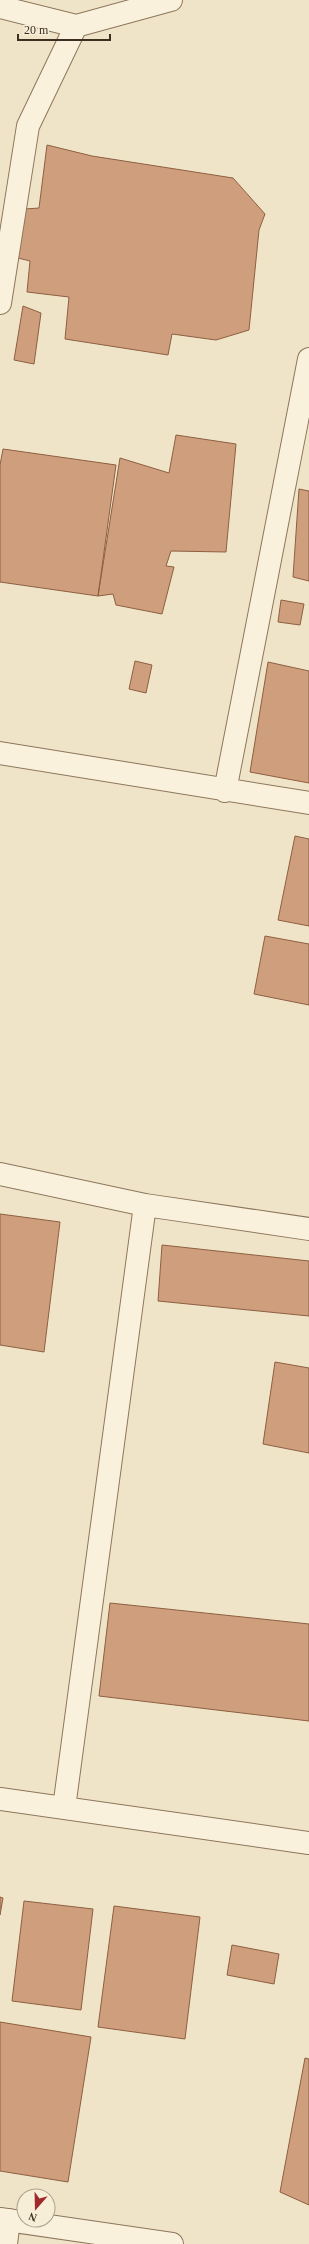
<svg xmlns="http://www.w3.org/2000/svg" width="309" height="2244" font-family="Georgia,serif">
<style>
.building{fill:#cf9f7d;stroke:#8d5f41}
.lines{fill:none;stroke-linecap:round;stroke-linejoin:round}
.minor-casing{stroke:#8d765c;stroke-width:24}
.minor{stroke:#faf1dc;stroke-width:22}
</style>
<rect width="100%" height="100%" fill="#f0e4c8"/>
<path class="building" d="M 47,145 L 92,156 L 233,178 L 265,214 L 259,230 L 249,330 L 216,340 L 172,334 L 168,355 L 65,339 L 69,297 L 27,292 L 30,261 L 10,256 L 25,209 L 39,208 Z
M 23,306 L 41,313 L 34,364 L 14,360 Z
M 176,435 L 236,444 L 226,552 L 171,551 L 166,566 L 174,567 L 162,614 L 116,605 L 113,594 L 98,596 L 120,458 L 169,473 Z
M 3,449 L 116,465 L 98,596 L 0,582 L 0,465 Z
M 299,489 L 309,491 L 309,581 L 293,577 Z
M 281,600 L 304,604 L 300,625 L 278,622 Z
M 135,661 L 152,665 L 146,693 L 129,689 Z
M 268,662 L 309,671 L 309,783 L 250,772 Z
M 295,836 L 309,839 L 309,926 L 278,920 Z
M 265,936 L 309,944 L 309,1005 L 254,994 Z
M 0,1214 L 60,1222 L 44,1352 L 0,1345 Z
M 162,1245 L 309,1261 L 309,1316 L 158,1301 Z
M 275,1362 L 309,1368 L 309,1453 L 263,1444 Z
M 110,1603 L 309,1624 L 309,1721 L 99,1696 Z
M 0,1897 L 3,1898 L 0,1915 Z
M 24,1901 L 93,1909 L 81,2010 L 12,2001 Z
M 114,1906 L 200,1917 L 185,2039 L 98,2027 Z
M 232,1945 L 279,1954 L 274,1984 L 227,1975 Z
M 0,2022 L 91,2037 L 68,2182 L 0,2171 Z
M 305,2058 L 309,2059 L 309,2205 L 280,2192 Z"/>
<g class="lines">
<g class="minor-casing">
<path id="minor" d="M 0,7 L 76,26 L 171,0
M 0,303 L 28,126 L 76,26
M 0,753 L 309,803
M 225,791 L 309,359
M 0,1174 L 145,1205 L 309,1229
M 0,1799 L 309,1843
M 64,1808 L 145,1205
M 0,2219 L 172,2244
M 6,2244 L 9,2220"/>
</g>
<use href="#minor" class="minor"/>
</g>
<g transform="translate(36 2208) rotate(200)"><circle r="19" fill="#f7eed8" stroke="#ada18e"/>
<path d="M0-3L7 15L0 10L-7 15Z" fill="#9e2a2b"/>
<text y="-6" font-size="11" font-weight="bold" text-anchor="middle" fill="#3d2e20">N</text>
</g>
<path d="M18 34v6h92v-6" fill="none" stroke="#3d2e20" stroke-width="2"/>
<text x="24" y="34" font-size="12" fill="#3d2e20" stroke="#f7eed8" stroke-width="3" paint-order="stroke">20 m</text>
</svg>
